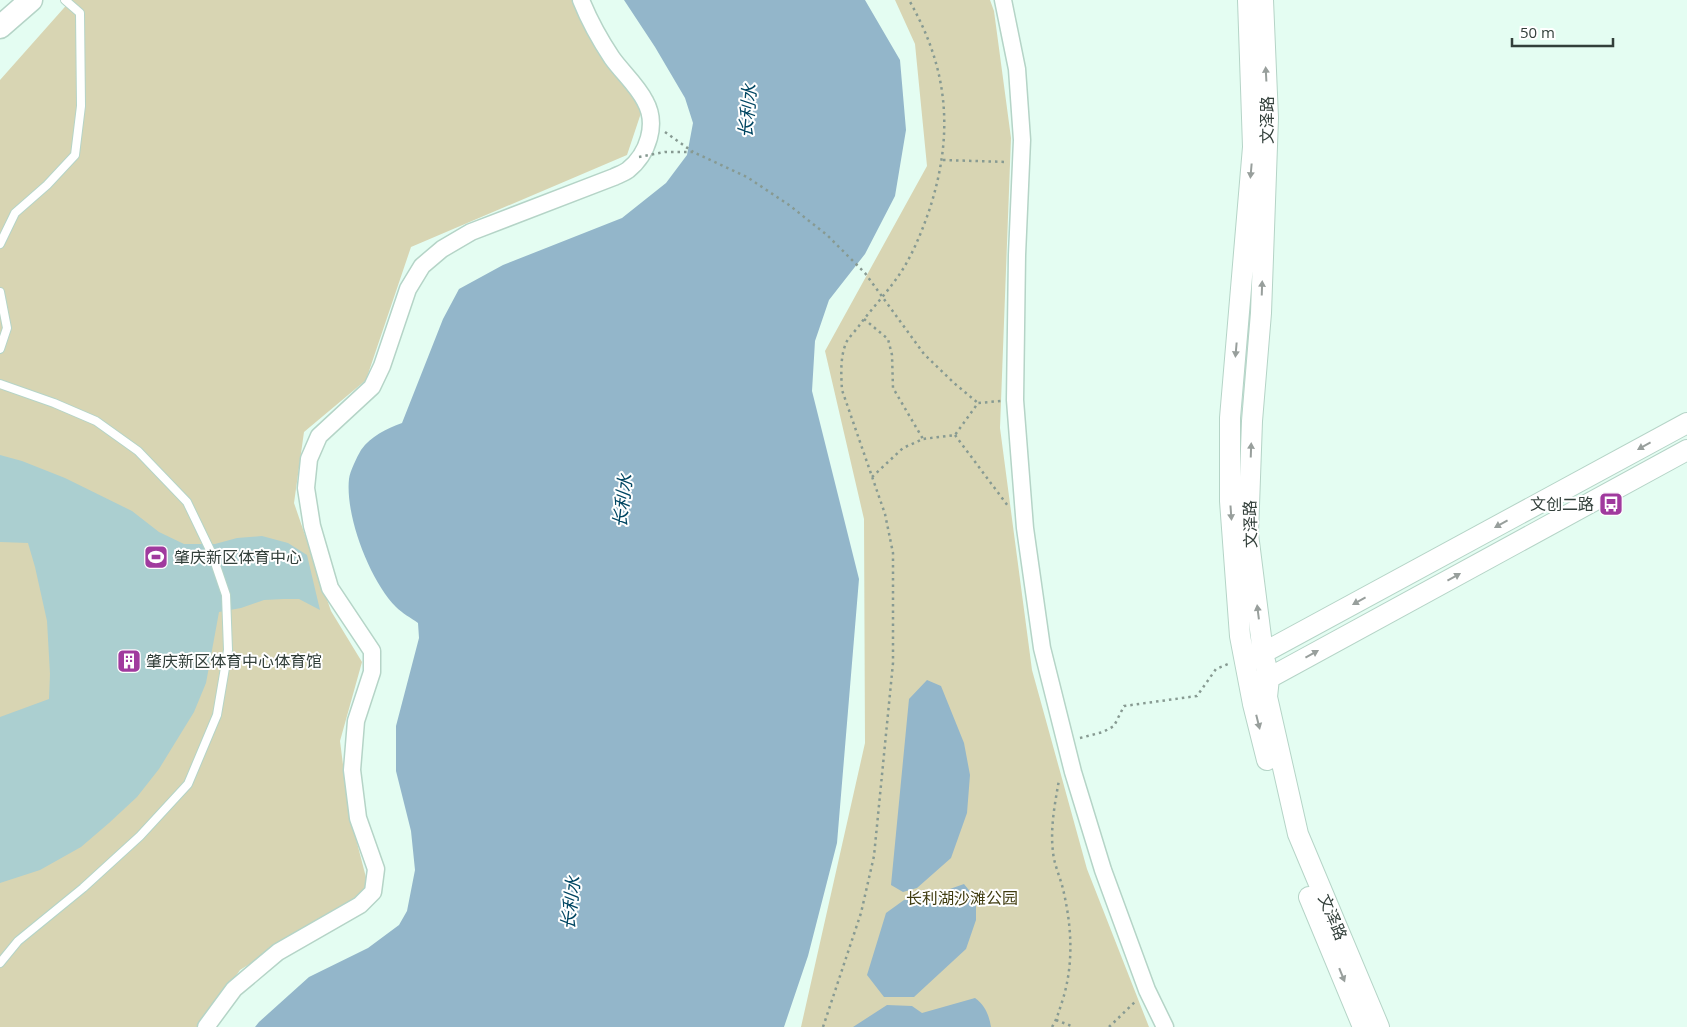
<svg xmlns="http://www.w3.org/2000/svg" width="1687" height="1027" font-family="'Open Sans','Noto Sans SC',sans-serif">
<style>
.green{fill:#d8d5b3}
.water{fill:#93b6ca}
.building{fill:#abcfd0}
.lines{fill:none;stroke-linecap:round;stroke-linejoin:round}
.service-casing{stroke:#b5d4c7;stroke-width:10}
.minor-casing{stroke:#b5d4c7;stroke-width:19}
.tertiary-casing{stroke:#b5d4c7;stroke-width:22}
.secondary-casing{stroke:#b5d4c7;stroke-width:25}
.path{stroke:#879a92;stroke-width:2.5;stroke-dasharray:2.5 4;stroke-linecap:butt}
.service{stroke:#fff;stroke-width:8}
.minor{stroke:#fff;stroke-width:16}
.tertiary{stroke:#fff;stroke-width:20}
.secondary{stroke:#fff;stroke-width:22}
.path-bridge{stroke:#879a92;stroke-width:2.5;stroke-dasharray:2.5 4;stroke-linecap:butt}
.oneway{fill:#989f9c}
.labels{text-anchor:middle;stroke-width:4;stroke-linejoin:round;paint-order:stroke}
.street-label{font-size:16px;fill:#323f3a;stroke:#fff}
.poi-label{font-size:16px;fill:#323f3a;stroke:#fff;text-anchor:start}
.park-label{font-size:16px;fill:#403c10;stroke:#fff}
.water-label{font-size:18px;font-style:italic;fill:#004662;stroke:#fff}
</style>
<rect width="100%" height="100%" fill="#e4fdf2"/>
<path class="green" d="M 71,0 L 572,0 L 642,110 L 627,155 L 411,247 L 366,380 L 304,432 L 294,503 L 331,611 L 362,662 L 340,741 L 349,812 L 369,889 L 240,970 L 200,1027 L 0,1027 L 0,80 Z
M 895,0 L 990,0 L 994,11 L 1011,138 L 1000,428 L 1032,670 L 1087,869 L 1149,1027 L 801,1027 L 865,743 L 864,519 L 825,351 L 927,166 L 915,44 Z"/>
<path class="water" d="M 624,0 L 865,0 L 900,60 L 906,130 L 895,196 L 865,254 L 829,300 L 815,341 L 812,391 L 859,579 L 837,843 L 808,956 L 784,1027 L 255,1027 L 259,1022 L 309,977 L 368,948 L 399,925 L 407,911 L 415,870 L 411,831 L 396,771 L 396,726 L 419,638 L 418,623 C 411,618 402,613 396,607 C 370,581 345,516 349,479 C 350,471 357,457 361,450 C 371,436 386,429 402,423 L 443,319 L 459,289 L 503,265 L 622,218 L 666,183 L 687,155 L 693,123 L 685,98 L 655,47 Z
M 927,680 L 941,686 L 964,743 L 970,775 L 967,813 L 951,858 L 917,888 L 903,892 L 891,885 L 909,699 Z
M 964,884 L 976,899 L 976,920 L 966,949 L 914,997 L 884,997 L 867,975 L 886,913 L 904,900 L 933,895 Z
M 975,998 C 985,1005 989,1015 991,1027 L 853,1027 L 887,1005 L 912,1006 L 922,1013 Z"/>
<path class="building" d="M 0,455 L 22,461 L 65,478 L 132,511 L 159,532 L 184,544 L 215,544 L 237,538 L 262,536 L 288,543 L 307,555 L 320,610 L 299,599 L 284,599 L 264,600 L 241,608 L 219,612 L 206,683 L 194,712 L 159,769 L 137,797 L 109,823 L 81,847 L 40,870 L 0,883 L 0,717 L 49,699 L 50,674 L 47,621 L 35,567 L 28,543 L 0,542 Z"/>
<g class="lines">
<g class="service-casing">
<path id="service" d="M 0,244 L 15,213 L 47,185 L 75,155 L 81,106 L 80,13 L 65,0
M 0,292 L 7,328 L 0,349
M 0,384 L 54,403 L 96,421 L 138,451 L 187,502 L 212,554 L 226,595 L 228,650 L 217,715 L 188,784 L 140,836 L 83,888 L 18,941 L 0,963"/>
</g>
<g class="minor-casing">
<path id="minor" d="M 1003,0 L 1017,69 L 1022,140 L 1017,255 L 1015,400 L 1025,528 L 1042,648 L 1073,772 L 1103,870 L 1147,990 L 1165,1027
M 206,1027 L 234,989 L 278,952 L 360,905 L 373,892 L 376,869 L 358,818 L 352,770 L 356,721 L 372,672 L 372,651 L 330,588 L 312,526 L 306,488 L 309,459 L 319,436 L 372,387 L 382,366 L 408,289 L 422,266 L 442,249 L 471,232 L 614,177 C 618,175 624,173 628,170 C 648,154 658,124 645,101 C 637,85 622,72 612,58 C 600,40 589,20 581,0"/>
</g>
<g class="tertiary-casing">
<path id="tertiary" d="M 1248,0 L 1253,147 L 1230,418 L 1230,501 L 1240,636 L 1253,704 L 1267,760
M 1263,0 L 1268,118 L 1261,313 L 1252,421 L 1248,534 L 1263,653 L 1269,678 L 1267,697 L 1298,834 L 1379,1027
M 1253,655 L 1263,653 L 1687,423
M 1257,681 L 1269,678 L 1687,450
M 1309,897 L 1363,1027"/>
</g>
<g class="secondary-casing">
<path id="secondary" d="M 0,27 L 31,0"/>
</g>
<path class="path" d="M 665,132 L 693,152
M 943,160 L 1007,162
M 864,319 L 888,339 L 892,355 L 893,388 L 923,439
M 955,435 L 1008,506
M 872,477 L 903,448 L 923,439 L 955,435 L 978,403 L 1001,401
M 1080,738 L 1103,732 L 1114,726 L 1124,706 L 1197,696 L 1216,669 L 1228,664
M 1056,1020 L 1074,1027
M 823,1027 L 861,913 L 874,856 L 893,663 L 893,553 L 885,514 L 842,390 C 841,374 840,355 847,341 C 851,335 857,329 861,323 C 875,305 891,288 903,269 C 914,251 922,231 929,211 C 954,135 949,70 909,0
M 1052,1027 C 1057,1019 1059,1011 1062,1002 C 1074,965 1072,927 1063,889 C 1060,877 1054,864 1053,852 C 1050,828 1055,803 1059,780
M 1109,1027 L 1137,1000"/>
<use href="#service" class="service"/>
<use href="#minor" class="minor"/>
<use href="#tertiary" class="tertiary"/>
<use href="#secondary" class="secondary"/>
<path class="path-bridge" d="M 639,157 L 665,152 L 693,152 L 747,177 L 789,205 L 827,235 L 865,273 L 924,354 L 954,383 L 978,403"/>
</g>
<defs><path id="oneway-solid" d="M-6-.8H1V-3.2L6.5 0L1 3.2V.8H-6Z" transform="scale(1.25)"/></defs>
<g class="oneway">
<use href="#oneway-solid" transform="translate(1266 74) rotate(-93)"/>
<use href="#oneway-solid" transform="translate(1251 171) rotate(95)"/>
<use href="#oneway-solid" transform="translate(1262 288) rotate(-88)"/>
<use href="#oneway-solid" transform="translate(1236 350) rotate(95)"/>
<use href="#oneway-solid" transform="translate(1644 446) rotate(151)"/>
<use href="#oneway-solid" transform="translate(1251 450) rotate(-88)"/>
<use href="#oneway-solid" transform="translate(1231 513) rotate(86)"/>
<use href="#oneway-solid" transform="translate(1501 524) rotate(151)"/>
<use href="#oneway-solid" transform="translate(1454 577) rotate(-29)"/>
<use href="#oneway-solid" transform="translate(1359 601) rotate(151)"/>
<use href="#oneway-solid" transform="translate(1258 612) rotate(-97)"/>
<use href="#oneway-solid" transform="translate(1312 654) rotate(-29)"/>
<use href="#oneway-solid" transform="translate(1258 722) rotate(76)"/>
<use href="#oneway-solid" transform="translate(1342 975) rotate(68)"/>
</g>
<defs>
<g id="bus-square" transform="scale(1.25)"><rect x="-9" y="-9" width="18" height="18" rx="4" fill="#a03a9e" stroke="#fff"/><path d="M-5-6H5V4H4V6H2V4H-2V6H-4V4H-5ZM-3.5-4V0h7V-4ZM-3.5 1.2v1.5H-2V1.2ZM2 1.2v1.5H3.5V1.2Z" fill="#fff"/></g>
<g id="stadium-square" transform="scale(1.25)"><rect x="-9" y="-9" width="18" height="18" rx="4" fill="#a03a9e" stroke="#fff"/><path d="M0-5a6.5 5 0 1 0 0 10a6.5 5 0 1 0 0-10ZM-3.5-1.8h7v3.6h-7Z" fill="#fff"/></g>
<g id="building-square" transform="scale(1.25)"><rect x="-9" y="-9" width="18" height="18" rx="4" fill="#a03a9e" stroke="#fff"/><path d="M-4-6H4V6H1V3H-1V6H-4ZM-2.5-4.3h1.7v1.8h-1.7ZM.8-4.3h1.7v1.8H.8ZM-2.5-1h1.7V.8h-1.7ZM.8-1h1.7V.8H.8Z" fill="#fff"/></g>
</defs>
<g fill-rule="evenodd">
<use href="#bus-square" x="1611" y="504"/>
<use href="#stadium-square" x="156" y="557"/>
<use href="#building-square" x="129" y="661"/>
</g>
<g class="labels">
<g class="street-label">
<text transform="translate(1267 120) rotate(-90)" y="6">文泽路</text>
<text transform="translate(1250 524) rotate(-91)" y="6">文泽路</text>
<text transform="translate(1333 917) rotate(67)" y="6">文泽路</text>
</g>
<g class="poi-label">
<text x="1594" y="510" text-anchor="end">文创二路</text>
<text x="174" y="563">肇庆新区体育中心</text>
<text x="146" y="667">肇庆新区体育中心体育馆</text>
</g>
<g class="park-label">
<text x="962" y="904">长利湖沙滩公园</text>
</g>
<g class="water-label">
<text transform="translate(748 111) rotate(-85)" y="6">长利水</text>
<text transform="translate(623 501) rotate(-83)" y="6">长利水</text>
<text transform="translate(571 903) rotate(-83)" y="6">长利水</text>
</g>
</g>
<path d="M1512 38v8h101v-8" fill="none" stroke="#323f3a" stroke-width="2.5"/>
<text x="1520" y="38" font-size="15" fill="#323f3a" stroke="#ffffff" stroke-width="4" paint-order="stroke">50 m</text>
</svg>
